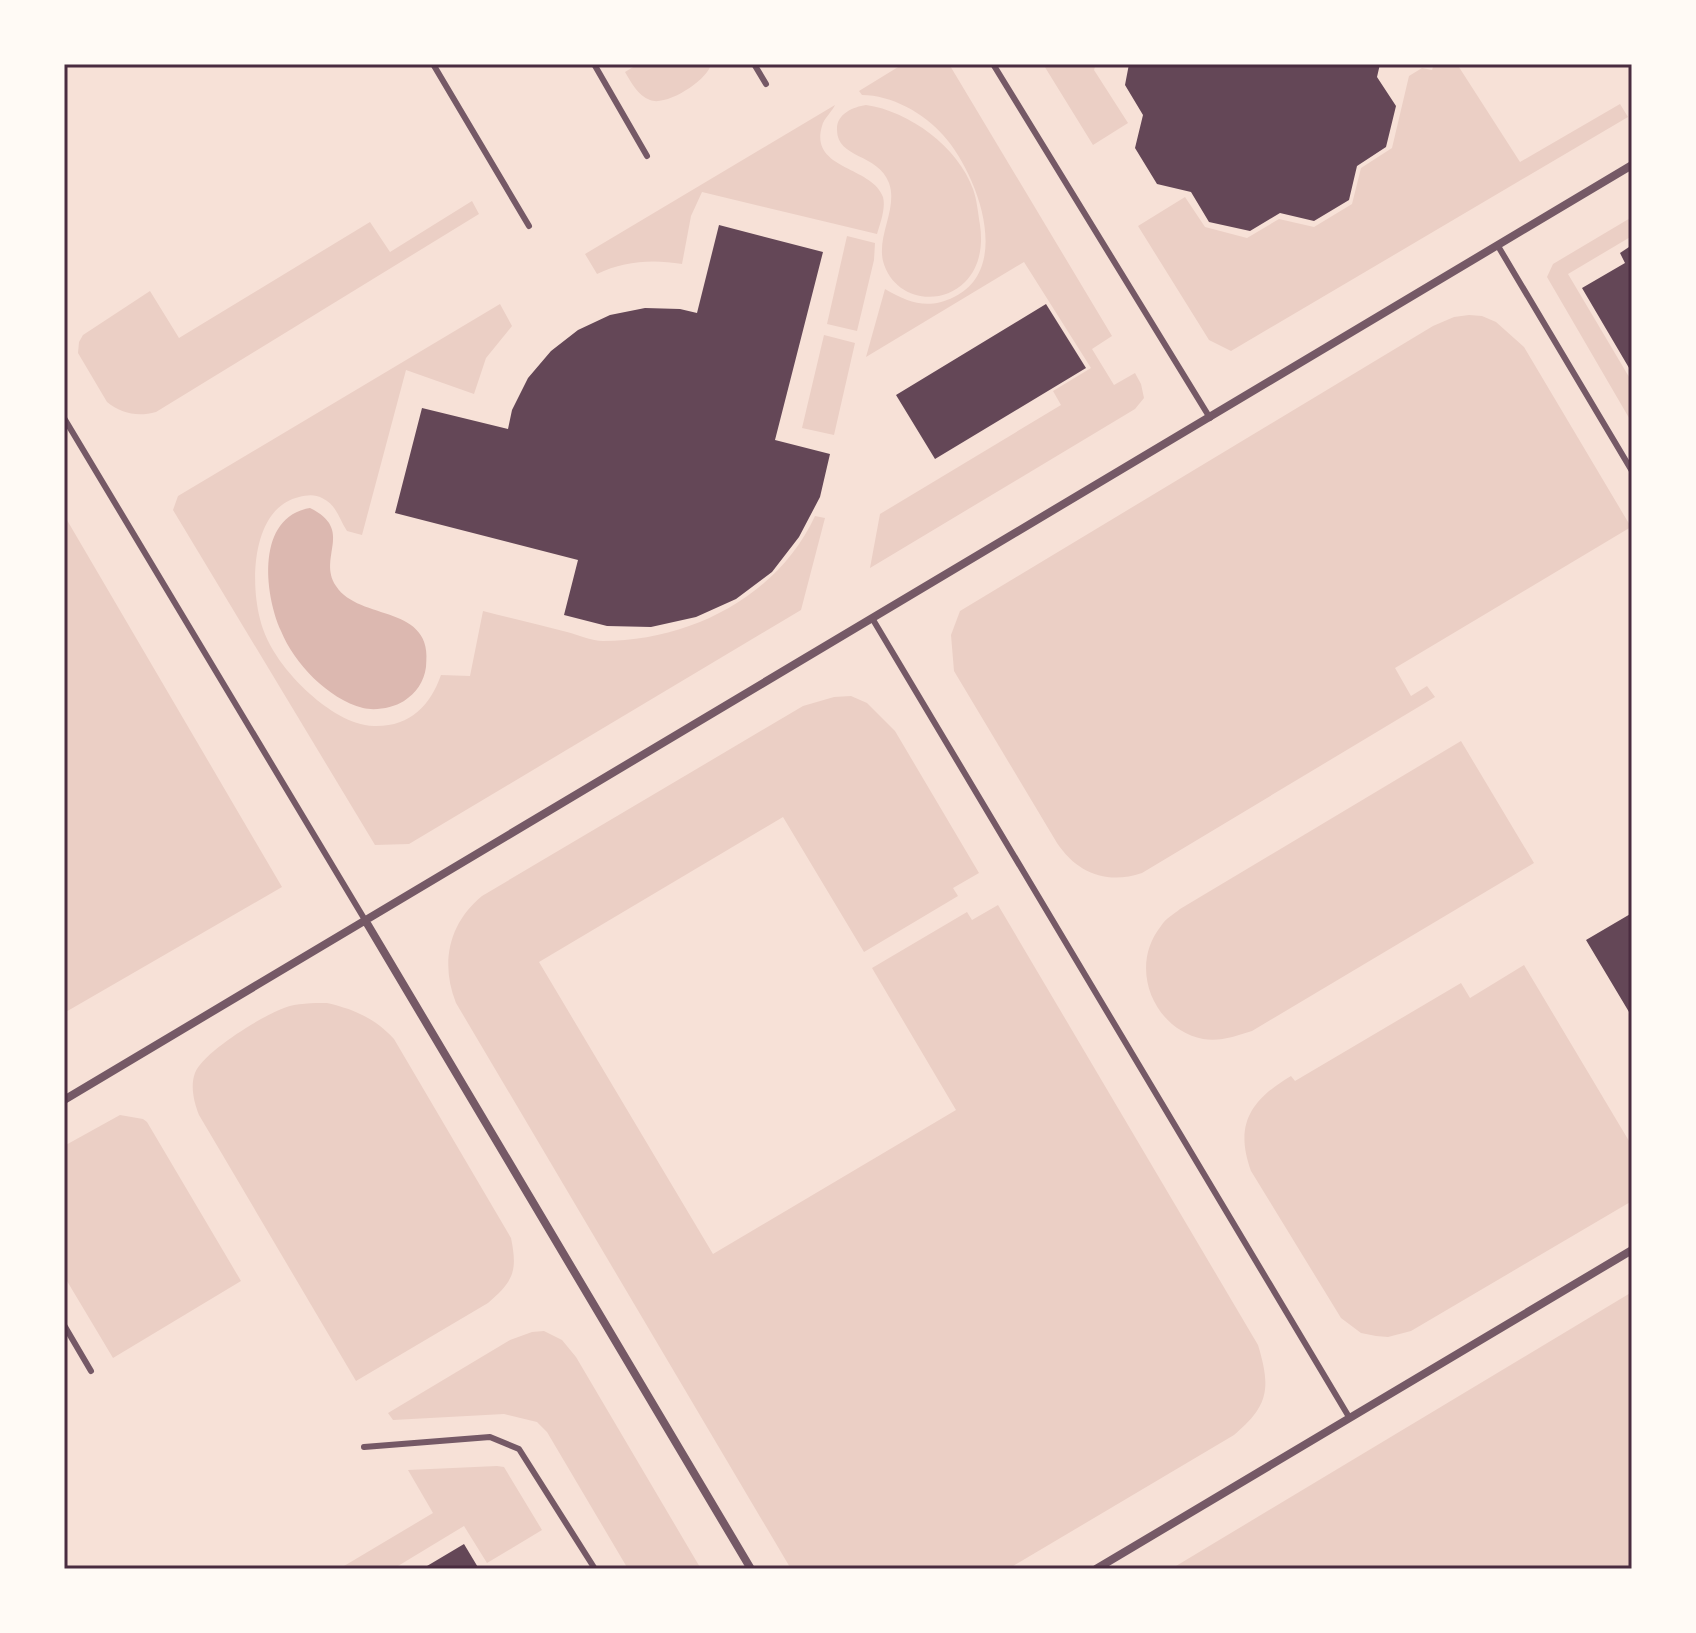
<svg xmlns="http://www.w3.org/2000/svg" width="1696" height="1633" font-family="'Golos Text',sans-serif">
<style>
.green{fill:#ebcfc5}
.water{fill:#dcb8b0}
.building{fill:#644757}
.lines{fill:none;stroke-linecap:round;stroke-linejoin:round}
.service{stroke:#755966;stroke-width:6}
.minor{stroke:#755966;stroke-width:8}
.neatline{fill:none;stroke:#4a2c40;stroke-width:3}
</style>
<rect width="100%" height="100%" fill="#f7e1d7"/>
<path class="green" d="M 638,64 L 711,64 C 708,80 666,107 650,100 C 638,96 631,82 625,72 Z
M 903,64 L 949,64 L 1112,336 L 1092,349 L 1114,385 L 1135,373 L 1141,384 L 1144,398 L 1135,409 L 870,568 L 880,514 L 1061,405 L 1053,391 L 1091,368 L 1024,262 L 866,357 L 885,289 C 909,303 928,310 954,297 C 1014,268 976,171 943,135 C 924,113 891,95 862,95 L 859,91 Z
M 1043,64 L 1096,64 L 1094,70 L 1128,123 L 1093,145 Z
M 1434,64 L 1457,64 L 1520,162 L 1620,104 L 1628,117 L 1231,351 L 1209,340 L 1138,226 L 1185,197 L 1205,227 L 1247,238 L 1279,219 L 1314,227 L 1352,204 L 1361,168 L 1392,148 L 1409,76 L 1422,68 L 1432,70 Z
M 835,105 C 832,112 824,118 822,126 C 809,170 872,166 883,197 C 886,208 880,224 877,234 L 702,192 L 691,216 L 682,264 C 652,259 624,261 597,274 L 585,254 Z
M 866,105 C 909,111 958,147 973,189 C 977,200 978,213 980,225 C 983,245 980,267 965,282 C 939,308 893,299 883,261 C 877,235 898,208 889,183 C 878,153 837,159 837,130 C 836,114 853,107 866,105 Z
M 472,201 L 479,214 L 156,412 C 138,417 122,414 107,402 L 78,353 L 79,342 L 83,335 L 150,291 L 179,338 L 370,222 L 390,252 Z
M 1632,217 L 1632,236 L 1568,274 L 1632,382 L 1632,423 L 1547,277 L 1553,264 Z
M 847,236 L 875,243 L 874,260 L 857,331 L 827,324 Z
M 500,304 L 512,326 L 486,358 L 474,394 L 406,370 L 362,535 L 347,531 C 339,519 337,505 322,498 C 315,494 307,495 299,497 C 252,508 250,581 260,619 C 267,648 288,674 310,694 C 327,709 350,725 374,726 C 410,727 430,706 441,675 L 470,676 L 483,611 C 511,618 539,625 567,632 C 579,635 592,641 603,641 C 690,641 778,596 815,516 L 825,518 L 801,610 L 409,844 L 375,845 L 173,510 L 178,496 Z
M 1469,315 L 1482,316 L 1496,322 L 1524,347 L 1631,527 L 1395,668 L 1411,696 L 1427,686 L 1435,697 L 1142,873 C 1107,885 1077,873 1057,843 L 954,671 L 951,635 L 960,611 L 1433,326 L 1454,317 Z
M 824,335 L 855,343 L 834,435 L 802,428 Z
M 64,515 L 282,887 L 64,1013 Z
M 851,696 L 867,703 L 895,731 L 979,873 L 953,888 L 958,896 L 864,952 L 783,817 L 539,962 L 713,1254 L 956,1110 L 872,968 L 967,912 L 972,920 L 998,905 L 1258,1345 C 1271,1388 1269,1406 1234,1435 L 1008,1569 L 791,1569 L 456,1003 C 440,963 449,923 482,896 L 803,706 L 834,697 Z
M 1461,741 L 1534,863 L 1252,1031 C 1236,1036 1220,1042 1203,1039 C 1153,1029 1128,967 1161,926 C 1165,919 1174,914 1180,909 Z
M 1524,965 L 1632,1146 L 1632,1201 L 1411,1331 L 1388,1337 L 1376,1336 L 1361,1333 L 1341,1318 L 1251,1171 C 1234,1124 1251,1100 1291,1076 L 1295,1081 L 1461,983 L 1470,998 Z
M 327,1003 C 353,1009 375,1018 394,1039 L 511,1238 C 518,1272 513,1281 488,1303 L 356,1381 L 199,1115 C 194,1102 190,1086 195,1073 C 203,1052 262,1016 284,1008 C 297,1003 312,1003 327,1003 Z
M 120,1115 L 143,1119 L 147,1122 L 241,1281 L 113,1358 L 64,1276 L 64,1146 Z
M 1632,1292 L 1632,1569 L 1171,1569 Z
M 544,1331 L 562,1340 L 576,1357 L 701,1569 L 628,1569 L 547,1432 L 537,1422 L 504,1414 L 393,1420 L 388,1413 L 510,1340 L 532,1332 Z
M 497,1466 L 504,1467 L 542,1530 L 487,1563 L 464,1526 L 393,1569 L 339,1569 L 433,1513 L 408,1470 Z"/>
<path class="water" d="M 310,508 C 355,530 317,557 336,586 C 359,622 435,603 426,667 C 424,682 416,693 404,701 C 393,708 375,711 363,708 C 328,699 294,663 281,631 C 264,593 256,517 310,508 Z"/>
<path class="building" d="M 1129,64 L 1380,64 L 1377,77 L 1396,106 L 1386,147 L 1357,166 L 1349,200 L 1314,221 L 1280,213 L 1250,231 L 1209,222 L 1191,192 L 1157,184 L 1135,148 L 1143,115 L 1125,85 Z
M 719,225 L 823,252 L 775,440 L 830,454 L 820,497 L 799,537 L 772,572 L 736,599 L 696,617 L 651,627 L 607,626 L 564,615 L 578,560 L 395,513 L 422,408 L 508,429 L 512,410 L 528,378 L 551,351 L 578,330 L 610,315 L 645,308 L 680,309 L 697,313 Z
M 1632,245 L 1632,373 L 1582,288 L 1625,263 L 1620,253 Z
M 1046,304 L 1086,368 L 935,459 L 896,395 Z
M 1632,913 L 1632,1017 L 1586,940 Z
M 464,1544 L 479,1569 L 422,1569 Z"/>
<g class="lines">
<path class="service" d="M 433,64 L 529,226
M 594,64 L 647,156
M 754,64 L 766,84
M 993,64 L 1210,418
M 1498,246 L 1632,471
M 64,418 L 365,920
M 872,618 L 1349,1417
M 64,1325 L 91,1371
M 364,1447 L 490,1437 L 519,1449 L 595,1569"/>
<path class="minor" d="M 365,920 L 751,1569
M 64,1100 L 1632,165
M 1096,1569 L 1632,1250"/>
</g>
<rect width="1696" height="1633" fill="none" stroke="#fffaf5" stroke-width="132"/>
<rect x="66" y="66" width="1564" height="1501" class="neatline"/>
</svg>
